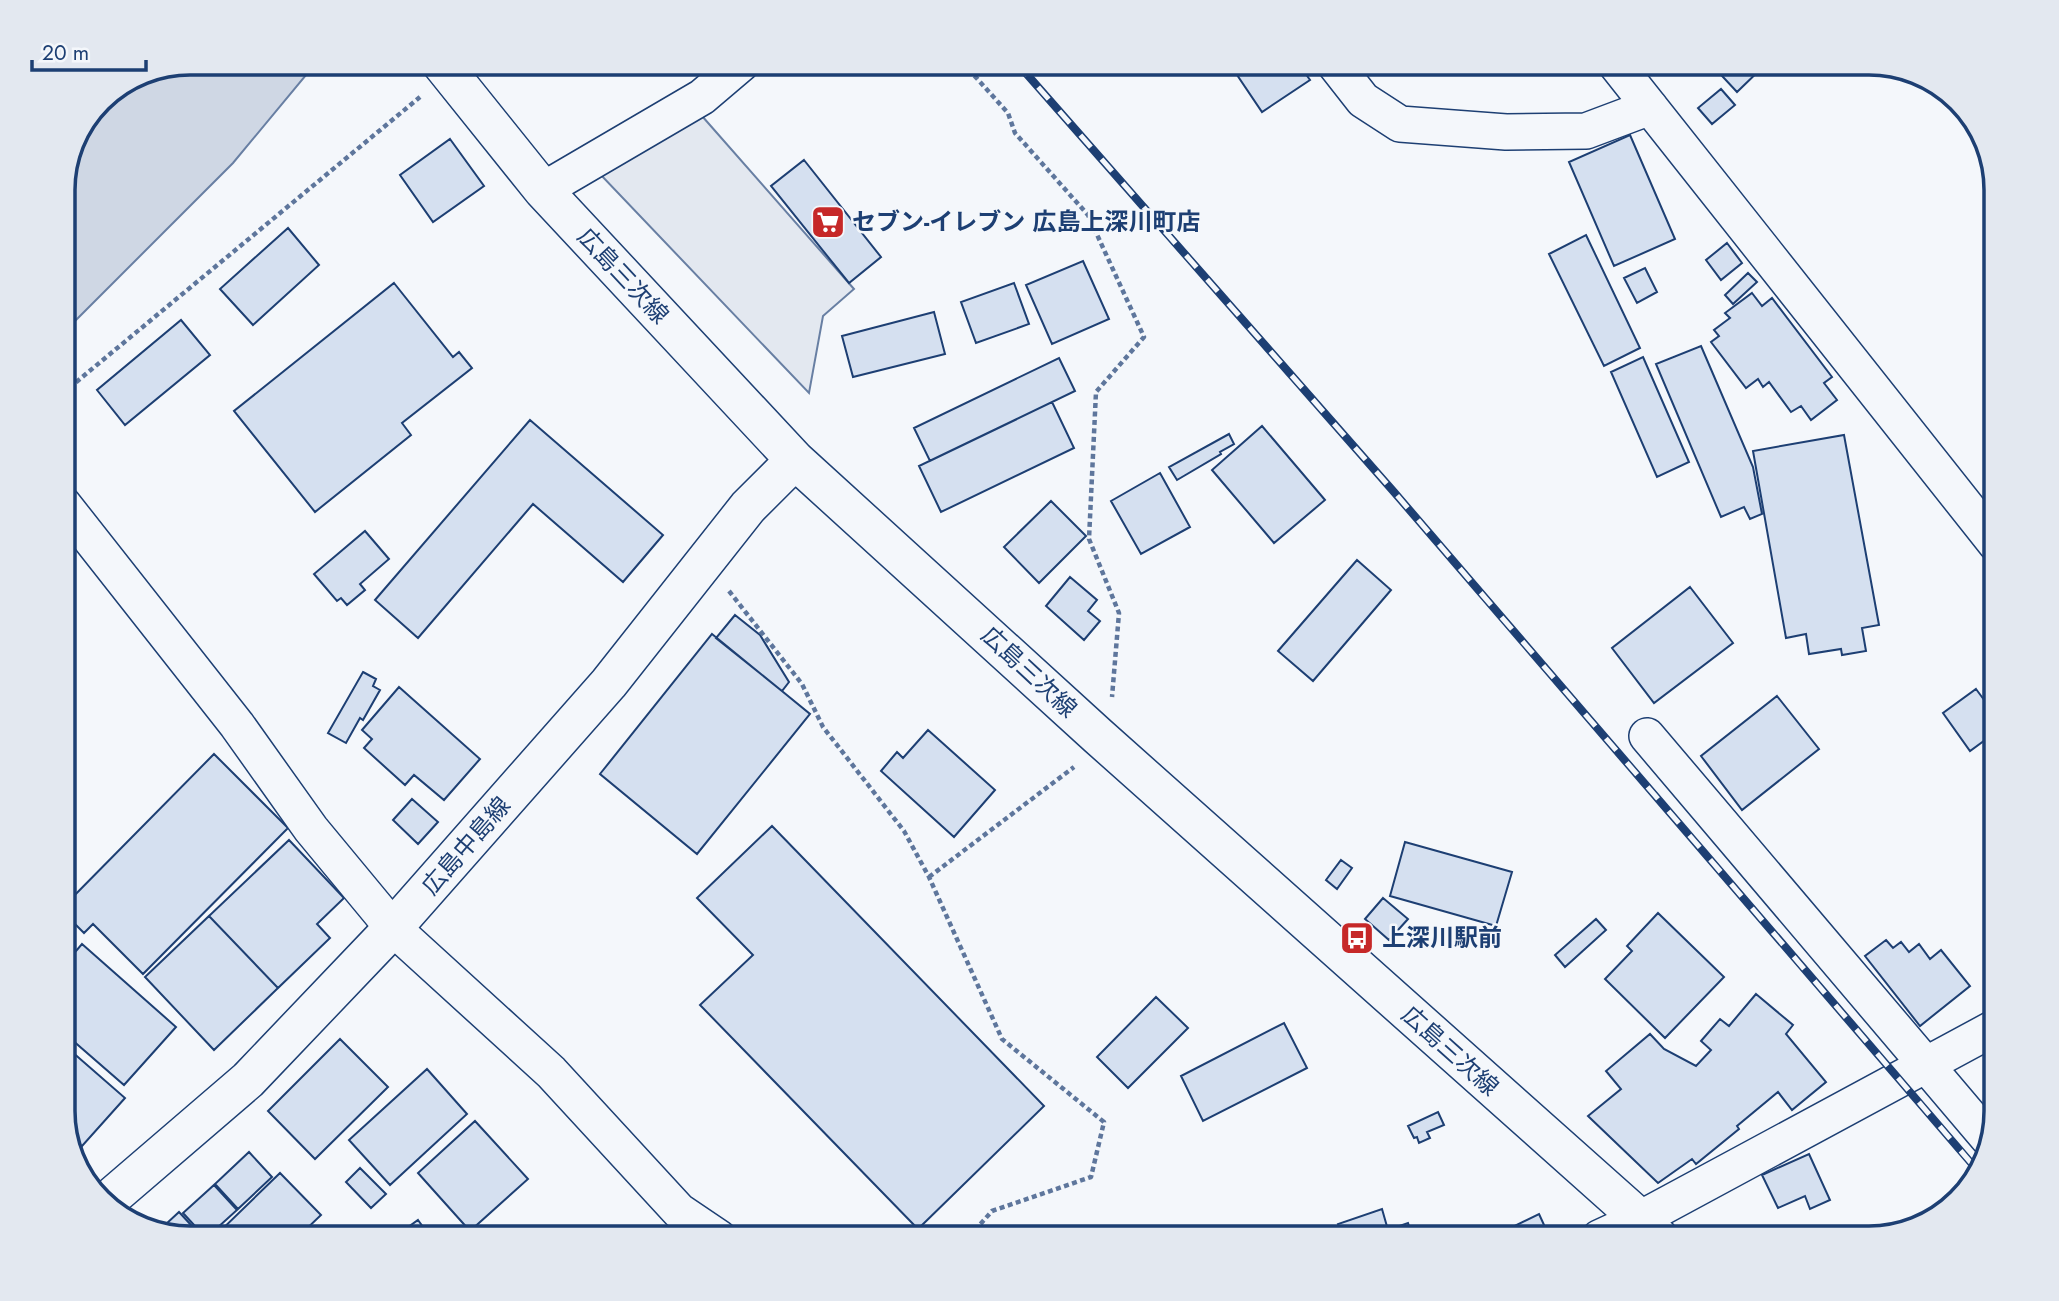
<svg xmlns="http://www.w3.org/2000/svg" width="2059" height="1301" font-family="Jost,'Noto Sans JP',sans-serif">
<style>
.parking{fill:#e3e8f0;stroke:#687fa3;stroke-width:2}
.water{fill:#cfd7e4;stroke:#687fa3;stroke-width:2}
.building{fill:#d5e0f0;stroke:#1d3f73;stroke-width:2}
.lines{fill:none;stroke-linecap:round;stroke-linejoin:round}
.street-casing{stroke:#1d3f73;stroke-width:38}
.primary-casing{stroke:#1d3f73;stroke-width:41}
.path{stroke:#5e769c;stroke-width:4.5;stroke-dasharray:5 3.5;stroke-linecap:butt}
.street{stroke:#f4f7fb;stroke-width:35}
.primary{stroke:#f4f7fb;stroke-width:38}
.rail-casing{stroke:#1d3f73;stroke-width:8}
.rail{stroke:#f4f7fb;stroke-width:5;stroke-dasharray:16;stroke-linecap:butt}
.labels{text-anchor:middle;stroke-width:5;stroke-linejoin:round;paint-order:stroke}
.poi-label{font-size:24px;font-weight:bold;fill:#1d3f73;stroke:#f4f7fb;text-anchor:start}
.street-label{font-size:24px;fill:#1d3f73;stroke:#f4f7fb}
.rim{fill:none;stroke:#1d3f73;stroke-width:3.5}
</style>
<rect width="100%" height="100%" fill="#f4f7fb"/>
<path class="parking" d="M 702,116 L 854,289 L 823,316 L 809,393 L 599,173 Z"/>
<path class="water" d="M 190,63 L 316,63 L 233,163 L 63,333 L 63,182 L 101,100 L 142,73 Z"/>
<path class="building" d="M 1229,63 L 1298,63 L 1310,80 L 1262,112 Z
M 1710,63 L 1767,63 L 1737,92 Z
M 1721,89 L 1735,105 L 1712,124 L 1698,108 Z
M 1630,135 L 1675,239 L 1614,266 L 1569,162 Z
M 450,139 L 484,186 L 433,222 L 400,175 Z
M 804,160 L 881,257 L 849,283 L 771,186 Z
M 288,228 L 319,265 L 253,325 L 220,289 Z
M 1586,235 L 1640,348 L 1604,366 L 1549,254 Z
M 1727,243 L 1742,263 L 1721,280 L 1706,260 Z
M 1083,261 L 1109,319 L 1052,344 L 1026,285 Z
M 1645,268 L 1657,292 L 1637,303 L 1624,278 Z
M 1748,273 L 1757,282 L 1733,304 L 1725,295 Z
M 394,283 L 453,357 L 459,352 L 472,368 L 402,423 L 411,435 L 315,512 L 234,411 Z
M 1014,283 L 1029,324 L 976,343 L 961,302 Z
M 1752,293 L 1762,306 L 1772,298 L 1832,377 L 1824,383 L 1837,400 L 1811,420 L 1801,406 L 1791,412 L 1769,382 L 1763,387 L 1758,379 L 1746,388 L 1711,342 L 1719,336 L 1714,330 L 1730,318 L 1725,313 Z
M 934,312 L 945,354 L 853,377 L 842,336 Z
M 181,320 L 210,355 L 125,425 L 97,390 Z
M 1701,346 L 1753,467 L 1762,514 L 1750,519 L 1744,507 L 1721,517 L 1656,364 Z
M 1643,357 L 1689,462 L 1657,477 L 1611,372 Z
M 1059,358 L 1075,391 L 930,461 L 914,428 Z
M 1052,402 L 1074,448 L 941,512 L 919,466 Z
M 530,420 L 663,535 L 623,582 L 533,504 L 418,638 L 375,600 Z
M 1262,426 L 1325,500 L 1274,543 L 1212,470 Z
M 1229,434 L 1234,444 L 1220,452 L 1221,454 L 1177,480 L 1169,467 Z
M 1844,435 L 1879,625 L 1862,628 L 1866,651 L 1842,655 L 1841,649 L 1809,654 L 1806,634 L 1786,638 L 1753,451 Z
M 1160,473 L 1190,527 L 1141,554 L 1111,501 Z
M 1051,501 L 1086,536 L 1039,583 L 1004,547 Z
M 365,531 L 389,559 L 360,584 L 365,590 L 347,605 L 341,598 L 337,601 L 314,574 Z
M 1357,560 L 1391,590 L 1313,681 L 1278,651 Z
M 1070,577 L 1097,600 L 1088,611 L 1100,621 L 1084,640 L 1046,606 Z
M 1690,587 L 1733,643 L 1654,703 L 1612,648 Z
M 735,615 L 760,635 L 789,682 L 782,691 L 716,638 Z
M 712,634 L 810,714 L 697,854 L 600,774 Z
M 363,672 L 376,679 L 373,686 L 380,690 L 363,720 L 360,718 L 346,743 L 328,733 Z
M 399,687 L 480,759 L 444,800 L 414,775 L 405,785 L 364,748 L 372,739 L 362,730 Z
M 1976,689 L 1996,716 L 1996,732 L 1970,751 L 1943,713 Z
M 1777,696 L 1819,749 L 1742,810 L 1701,756 Z
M 928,730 L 995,790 L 954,837 L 881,771 L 897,752 L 903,758 Z
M 214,754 L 288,828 L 143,974 L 93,924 L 84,933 L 63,912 L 63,907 Z
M 412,799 L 438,822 L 418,844 L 393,820 Z
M 772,826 L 1044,1106 L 918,1229 L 700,1005 L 753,955 L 697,898 Z
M 289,840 L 344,898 L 317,924 L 330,938 L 278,988 L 209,916 Z
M 1405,842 L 1512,872 L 1496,926 L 1390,896 Z
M 1341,860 L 1352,868 L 1337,889 L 1326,880 Z
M 1383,898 L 1408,919 L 1389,940 L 1365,919 Z
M 1658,913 L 1724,977 L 1665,1038 L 1605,979 L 1632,951 L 1627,946 Z
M 209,916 L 278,988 L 214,1050 L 145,977 Z
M 1596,919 L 1606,930 L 1565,967 L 1555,955 Z
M 1886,940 L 1893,948 L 1901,942 L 1909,952 L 1919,944 L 1930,959 L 1941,950 L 1970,986 L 1920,1026 L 1865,956 Z
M 82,944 L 176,1027 L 124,1085 L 63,1032 L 63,966 Z
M 1756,994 L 1793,1025 L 1786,1034 L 1826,1082 L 1792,1110 L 1778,1092 L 1737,1126 L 1739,1129 L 1696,1164 L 1692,1159 L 1658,1183 L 1588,1116 L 1621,1089 L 1606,1071 L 1650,1034 L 1664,1049 L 1696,1066 L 1711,1050 L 1701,1041 L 1720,1019 L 1729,1026 Z
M 1156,997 L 1188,1028 L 1128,1088 L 1097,1057 Z
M 1284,1023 L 1307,1068 L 1203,1121 L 1181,1076 Z
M 340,1039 L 388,1087 L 315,1159 L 268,1111 Z
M 63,1044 L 125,1098 L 74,1155 L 63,1119 Z
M 427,1069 L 467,1114 L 390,1185 L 349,1140 Z
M 1438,1112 L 1444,1125 L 1427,1132 L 1430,1138 L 1419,1143 L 1417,1137 L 1414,1138 L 1408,1126 Z
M 475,1121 L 528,1179 L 470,1231 L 418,1173 Z
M 249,1152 L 272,1177 L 238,1209 L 215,1184 Z
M 1809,1154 L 1830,1200 L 1810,1209 L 1805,1196 L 1778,1208 L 1762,1175 Z
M 360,1168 L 386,1194 L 371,1208 L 346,1182 Z
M 280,1173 L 321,1215 L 297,1238 L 213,1238 Z
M 214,1185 L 237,1210 L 206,1238 L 183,1213 Z
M 1382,1209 L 1388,1230 L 1408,1223 L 1413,1238 L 1343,1238 L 1338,1224 Z
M 179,1212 L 203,1238 L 190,1238 L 174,1233 L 166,1224 Z
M 1539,1214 L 1550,1238 L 1490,1238 Z
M 418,1220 L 431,1238 L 393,1238 Z"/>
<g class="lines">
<g class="street-casing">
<path id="street" d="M 1334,63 L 1363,100 L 1400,124 L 1506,132 L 1586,131 L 1650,107
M 1615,63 L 1996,544
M 543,190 L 702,97 L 742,63
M 63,504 L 237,725 L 311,829 L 393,928 L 551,1072 L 679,1211 L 719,1238
M 1647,736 L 1988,1138
M 1599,1238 L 1640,1219 L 1996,1027"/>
</g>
<g class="primary-casing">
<path id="primary" d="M 441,63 L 543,190 L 795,460 L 1098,736 L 1640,1219 L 1659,1238
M 106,1202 L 248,1080 L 393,928 L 609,683 L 748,507 L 795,460"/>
</g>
<path class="path" d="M 963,63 L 1008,113 L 1015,133 L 1088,215 L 1144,337 L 1096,392 L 1089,539 L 1119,613 L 1112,697
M 63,393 L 420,97
M 729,591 L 802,684 L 823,727 L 904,831 L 929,877 L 1002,1039 L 1104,1122 L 1091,1177 L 992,1211 L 968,1238
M 929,877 L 1074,767"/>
<use href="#street" class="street"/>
<use href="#primary" class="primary"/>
<g class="rail-casing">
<path id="rail" d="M 1017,63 L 1394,492 L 1978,1171"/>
</g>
<use href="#rail" class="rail"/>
</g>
<defs>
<g id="supermarket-square" transform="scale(1.75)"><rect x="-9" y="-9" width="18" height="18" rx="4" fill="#c62828" stroke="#f4f7fb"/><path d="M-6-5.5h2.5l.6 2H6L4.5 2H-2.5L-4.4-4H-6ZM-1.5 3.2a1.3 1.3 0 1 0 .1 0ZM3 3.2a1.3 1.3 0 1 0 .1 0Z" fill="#fff"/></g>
<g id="bus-square" transform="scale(1.75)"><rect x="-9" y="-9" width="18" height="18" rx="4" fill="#c62828" stroke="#f4f7fb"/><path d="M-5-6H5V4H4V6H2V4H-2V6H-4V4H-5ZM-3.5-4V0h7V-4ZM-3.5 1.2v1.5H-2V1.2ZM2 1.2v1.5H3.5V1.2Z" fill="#fff"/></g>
</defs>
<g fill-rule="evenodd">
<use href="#supermarket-square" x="828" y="222"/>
<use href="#bus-square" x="1357" y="938"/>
</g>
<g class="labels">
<g class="poi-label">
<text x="852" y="230">セブン-イレブン 広島上深川町店</text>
<text x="1382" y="946">上深川駅前</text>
</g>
<g class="street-label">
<text transform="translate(623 276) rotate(47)" y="8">広島三次線</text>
<text transform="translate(1029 672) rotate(43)" y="8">広島三次線</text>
<text transform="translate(466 846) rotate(-49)" y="8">広島中島線</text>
<text transform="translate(1450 1051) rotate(42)" y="8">広島三次線</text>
</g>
</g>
<path d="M0 0H2059V1301H0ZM190 75H1869A115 115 0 0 1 1984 190V1111A115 115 0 0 1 1869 1226H190A115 115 0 0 1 75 1111V190A115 115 0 0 1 190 75Z" fill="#e3e8f0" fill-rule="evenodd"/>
<path class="rim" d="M190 75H1869A115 115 0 0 1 1984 190V1111A115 115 0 0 1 1869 1226H190A115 115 0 0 1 75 1111V190A115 115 0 0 1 190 75Z"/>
<path d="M32 60v10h114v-10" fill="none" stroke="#1d3f73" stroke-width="3.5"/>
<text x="42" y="60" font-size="21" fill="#1d3f73" stroke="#f4f7fb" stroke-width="5" paint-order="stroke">20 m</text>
</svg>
